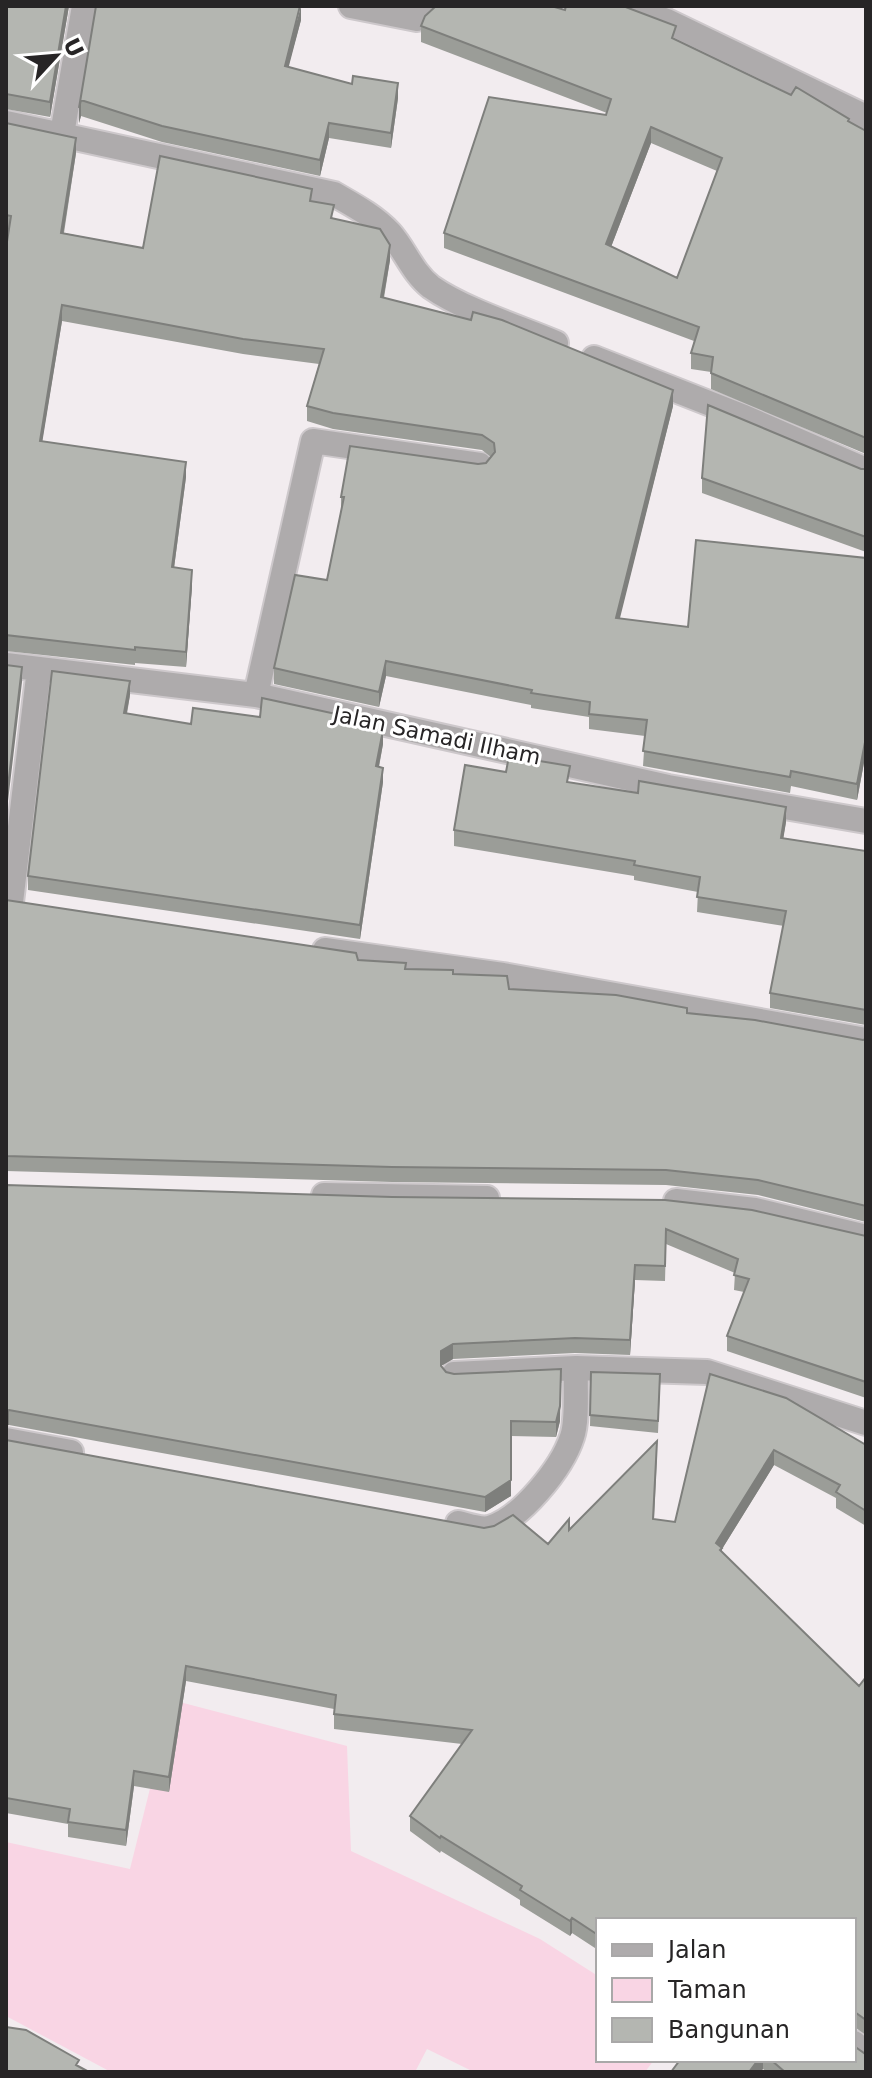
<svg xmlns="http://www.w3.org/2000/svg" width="872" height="2078" font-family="'DejaVu Sans',sans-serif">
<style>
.green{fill:#f9d5e4}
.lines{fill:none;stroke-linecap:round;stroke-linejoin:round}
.minor-casing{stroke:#cdc8cb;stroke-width:28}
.minor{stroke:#aeabac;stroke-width:24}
.wall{fill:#9b9d98;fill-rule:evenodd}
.shaded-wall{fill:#7e7f7c}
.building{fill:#b4b6b1;stroke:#7e7f7c;stroke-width:2;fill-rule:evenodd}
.labels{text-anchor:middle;stroke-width:6;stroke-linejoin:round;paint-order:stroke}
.street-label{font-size:22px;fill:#272526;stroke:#fff}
</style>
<rect width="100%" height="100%" fill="#f2ecef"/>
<path class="green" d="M 172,1700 L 347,1746 L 351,1851 L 540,1939 L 598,1976 L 598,2060 L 654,2060 L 645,2072 L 474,2072 L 427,2049 L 415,2072 L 111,2072 L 6,2016 L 6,1842 L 130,1869 Z"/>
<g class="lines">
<g class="minor-casing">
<path id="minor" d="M 351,6 L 417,19 L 423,16 L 426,6
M 625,6 L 667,21 L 866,117
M 6,123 L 334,194 C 353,205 374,216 390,233 C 405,250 412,272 431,287 C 464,310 518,327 556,343
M 62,134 L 84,6
M 594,358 L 744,417 L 866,470
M 6,665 L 256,695 L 668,787 L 866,821
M 256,695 L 313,441 L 480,465
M 11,902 L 39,669
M 325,950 L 503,975 L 866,1040
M 324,1195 L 487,1198
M 676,1201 L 755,1210 L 866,1237
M 454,1374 L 576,1368
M 6,1440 L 71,1452
M 458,1523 C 467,1525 480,1530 489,1528 C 520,1520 562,1468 572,1437 C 578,1420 575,1387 576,1368 L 707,1372 L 866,1423
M 854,2043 L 866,2053"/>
</g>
<use href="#minor" class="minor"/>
</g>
<path class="wall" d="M 6,6 L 69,6 L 50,117 L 6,109 Z
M 96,6 L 301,20 L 288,67 L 398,98 L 391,148 L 329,138 L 320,176 L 162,142 L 81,116 L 79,123 L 79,108 Z
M 565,10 L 676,40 L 849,122 L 866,131 L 866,454 L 711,389 L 711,372 L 691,369 L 691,353 L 694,341 L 444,248 L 444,233 L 606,115 L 607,113 L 421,42 L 421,26 ZM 651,143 L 717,171 L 677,278 L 611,247 Z
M 6,123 L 76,153 L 64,233 L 143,248 L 312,201 L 334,219 L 390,260 L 384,298 L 673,406 L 619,619 L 688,627 L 866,558 L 866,752 L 857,800 L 791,786 L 790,793 L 643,766 L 645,736 L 589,729 L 589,717 L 531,708 L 531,705 L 386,676 L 379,707 L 274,684 L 274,668 L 327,580 L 341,510 L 341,497 L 486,463 L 491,457 L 482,450 L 333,429 L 307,421 L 307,406 L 319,364 L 243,354 L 62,321 L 42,441 L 186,477 L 174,568 L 192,586 L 186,667 L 135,663 L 135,665 L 6,651 L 9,231 L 6,231 Z
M 861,469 L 866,469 L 866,552 L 702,493 L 702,478 Z
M 130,695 L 127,714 L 191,724 L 260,717 L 373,728 L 383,744 L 379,767 L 383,782 L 360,939 L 28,890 L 28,876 Z
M 570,782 L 786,822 L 783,838 L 866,851 L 866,1025 L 770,1008 L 770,993 L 784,926 L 697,912 L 698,892 L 634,880 L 634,876 L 454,846 L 454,830 Z
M 6,900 L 358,960 L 406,969 L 453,974 L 509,989 L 687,1013 L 863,1040 L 866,1039 L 866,1222 L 758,1195 L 666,1185 L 392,1182 L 6,1171 Z
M 6,1185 L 866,1236 L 866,1398 L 727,1351 L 727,1336 L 744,1292 L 734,1290 L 735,1273 L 666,1244 L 665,1281 L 635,1280 L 630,1355 L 575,1353 L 453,1359 L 441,1366 L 446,1372 L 560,1421 L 556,1437 L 511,1436 L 511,1496 L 485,1512 L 9,1425 Z
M 591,1372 L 660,1386 L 658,1433 L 590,1426 Z
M 710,1374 L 866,1445 L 866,1526 L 836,1508 L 836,1498 L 774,1465 L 722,1549 L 722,1552 L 859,1686 L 866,1677 L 866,2035 L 856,2028 L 854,2029 L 854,1920 L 598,1920 L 598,1950 L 572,1933 L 570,1936 L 520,1905 L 520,1900 L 441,1851 L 440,1853 L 410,1831 L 410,1816 L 462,1744 L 334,1729 L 334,1709 L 186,1681 L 169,1792 L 134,1786 L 126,1846 L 68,1837 L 68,1824 L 6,1813 L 6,1440 L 548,1544 L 569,1530 L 657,1456 L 654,1519 L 675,1522 Z
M 680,2060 L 854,2060 L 866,2072 L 767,2072 L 763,2069 Z"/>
<path class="shaded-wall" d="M 66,6 L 69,6 L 50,117 L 50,102 Z
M 301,6 L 301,20 L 285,81 L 285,66 Z
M 398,83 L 398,98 L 391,148 L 391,133 Z
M 81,100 L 81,116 L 79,123 L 79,108 Z
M 329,123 L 329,138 L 320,176 L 320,160 Z
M 651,127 L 651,143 L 606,260 L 606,244 Z
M 76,138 L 76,153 L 61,248 L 61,233 Z
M 390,245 L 390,260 L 381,312 L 381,297 Z
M 62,305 L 62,321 L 40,456 L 40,441 Z
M 673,390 L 673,406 L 616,634 L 616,618 Z
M 186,462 L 186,477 L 172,583 L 172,567 Z
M 192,570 L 192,586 L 186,667 L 186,652 Z
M 6,635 L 8,635 L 8,650 L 6,651 Z
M 386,661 L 386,676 L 379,707 L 379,692 Z
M 22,667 L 22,682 L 6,818 L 6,803 Z
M 130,681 L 130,695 L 124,727 L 124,713 Z
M 383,730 L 383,744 L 376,781 L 376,766 Z
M 866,737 L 866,752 L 857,800 L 857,784 Z
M 383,768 L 383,782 L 360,939 L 360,925 Z
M 786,807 L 786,822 L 781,853 L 781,838 Z
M 635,1265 L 635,1280 L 630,1355 L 630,1340 Z
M 453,1344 L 453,1359 L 441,1366 L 441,1351 Z
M 561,1369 L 560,1421 L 556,1437 L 556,1422 Z
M 9,1410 L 9,1425 L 6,1426 L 6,1411 Z
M 511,1421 L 511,1496 L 485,1512 L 485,1497 Z
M 774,1450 L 774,1465 L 722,1549 L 722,1563 L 716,1543 Z
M 186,1666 L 186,1681 L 169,1792 L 169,1777 Z
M 134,1771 L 134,1786 L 126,1846 L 126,1830 Z
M 572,1918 L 572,1933 L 570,1936 L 570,1921 Z
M 856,2013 L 856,2028 L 854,2029 L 854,2014 Z
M 758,2060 L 763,2060 L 763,2069 L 761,2072 L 749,2072 Z"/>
<path class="building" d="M 6,6 L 66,6 L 50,102 L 6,94 Z
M 96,6 L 300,6 L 285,66 L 352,84 L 353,76 L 398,83 L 391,133 L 329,123 L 320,160 L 162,126 L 81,100 L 79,108 Z
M 436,6 L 551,6 L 565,10 L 566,6 L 623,6 L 676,26 L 672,38 L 791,95 L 796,87 L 849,119 L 848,121 L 866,131 L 866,438 L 711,373 L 713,357 L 691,353 L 699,327 L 444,233 L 489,97 L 606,115 L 611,99 L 421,26 L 425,16 ZM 651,127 L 722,158 L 677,278 L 606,244 Z
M 6,123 L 76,138 L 61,233 L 143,248 L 160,156 L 312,189 L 310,201 L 334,205 L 331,218 L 380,229 L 390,245 L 381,297 L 471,320 L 473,312 L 502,320 L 673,390 L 616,618 L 688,627 L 696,540 L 866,558 L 866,737 L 857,784 L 791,771 L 790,777 L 643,751 L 647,720 L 589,714 L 590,702 L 531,693 L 532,690 L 386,661 L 379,692 L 274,668 L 295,575 L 327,580 L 344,497 L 341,497 L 350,446 L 478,464 L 486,463 L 495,452 L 494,443 L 482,435 L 333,413 L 307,406 L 324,349 L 243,339 L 62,305 L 40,441 L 186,462 L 172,567 L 192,570 L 186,652 L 135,647 L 135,650 L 6,635 L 6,248 L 11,216 L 6,215 Z
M 708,405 L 861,469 L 866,469 L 866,537 L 702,478 Z
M 6,665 L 22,667 L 6,803 Z
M 52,671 L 130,681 L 124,713 L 191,724 L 193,708 L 260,717 L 262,698 L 373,722 L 372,728 L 383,730 L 376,766 L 383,768 L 360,925 L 28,876 Z
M 509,756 L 570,766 L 567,782 L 638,793 L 639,781 L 786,807 L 781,838 L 866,851 L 866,1010 L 770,993 L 786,911 L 697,897 L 700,877 L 634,865 L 635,861 L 454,830 L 465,765 L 506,772 Z
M 6,900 L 356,953 L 358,960 L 406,963 L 405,969 L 453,970 L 453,974 L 507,976 L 509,989 L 616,995 L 687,1008 L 687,1013 L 755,1020 L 863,1040 L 866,1039 L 866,1206 L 758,1180 L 666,1170 L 392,1167 L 6,1156 Z
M 6,1185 L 392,1197 L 665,1200 L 752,1210 L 866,1236 L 866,1382 L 727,1336 L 749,1279 L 734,1275 L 738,1259 L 666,1229 L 665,1266 L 635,1265 L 630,1340 L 575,1338 L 453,1344 L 441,1351 L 441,1366 L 446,1372 L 454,1374 L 561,1369 L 560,1406 L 556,1422 L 511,1421 L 511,1480 L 485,1497 L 9,1410 L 6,1411 Z
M 591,1372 L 660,1374 L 658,1421 L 590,1415 Z
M 710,1374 L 786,1398 L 866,1445 L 866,1511 L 836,1492 L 840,1485 L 774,1450 L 716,1543 L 722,1548 L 720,1550 L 859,1686 L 866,1677 L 866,2020 L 856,2013 L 854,2014 L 854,1920 L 598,1920 L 598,1935 L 572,1918 L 570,1921 L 520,1890 L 522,1886 L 441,1836 L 440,1838 L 410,1816 L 472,1730 L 334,1714 L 336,1695 L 186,1666 L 169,1777 L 134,1771 L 126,1830 L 68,1822 L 70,1809 L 6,1798 L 6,1440 L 484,1528 L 494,1526 L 513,1515 L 548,1544 L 569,1519 L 569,1530 L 657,1441 L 653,1519 L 675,1522 Z
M 6,2027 L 26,2030 L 79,2060 L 76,2065 L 89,2072 L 6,2072 Z
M 854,2046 L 864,2053 L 866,2052 L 866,2072 L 785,2072 L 771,2060 L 854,2060 Z
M 680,2060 L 758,2060 L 749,2072 L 671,2072 Z"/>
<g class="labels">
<g class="street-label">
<text transform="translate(437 735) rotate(12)" y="8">Jalan Samadi Ilham</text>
</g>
</g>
<rect width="872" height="2078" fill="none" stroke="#272526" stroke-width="16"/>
<rect x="596" y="1918" width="260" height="144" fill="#ffffff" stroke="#a9a8a8" stroke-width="2"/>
<rect x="612" y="1944" width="40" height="12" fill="#aeabac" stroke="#a9a8a8" stroke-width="2"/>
<text x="668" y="1958" font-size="24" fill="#272526">Jalan</text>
<rect x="612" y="1978" width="40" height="24" fill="#f9d5e4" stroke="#a9a8a8" stroke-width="2"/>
<text x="668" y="1998" font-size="24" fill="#272526">Taman</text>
<rect x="612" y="2018" width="40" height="24" fill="#b4b6b1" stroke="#a9a8a8" stroke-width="2"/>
<text x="668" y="2038" font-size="24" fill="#272526">Bangunan</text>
<g transform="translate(56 56) rotate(64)" stroke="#ffffff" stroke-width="6" paint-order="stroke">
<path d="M0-6L14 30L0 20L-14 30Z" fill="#272526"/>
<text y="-12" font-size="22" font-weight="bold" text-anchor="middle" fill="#272526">U</text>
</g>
</svg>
